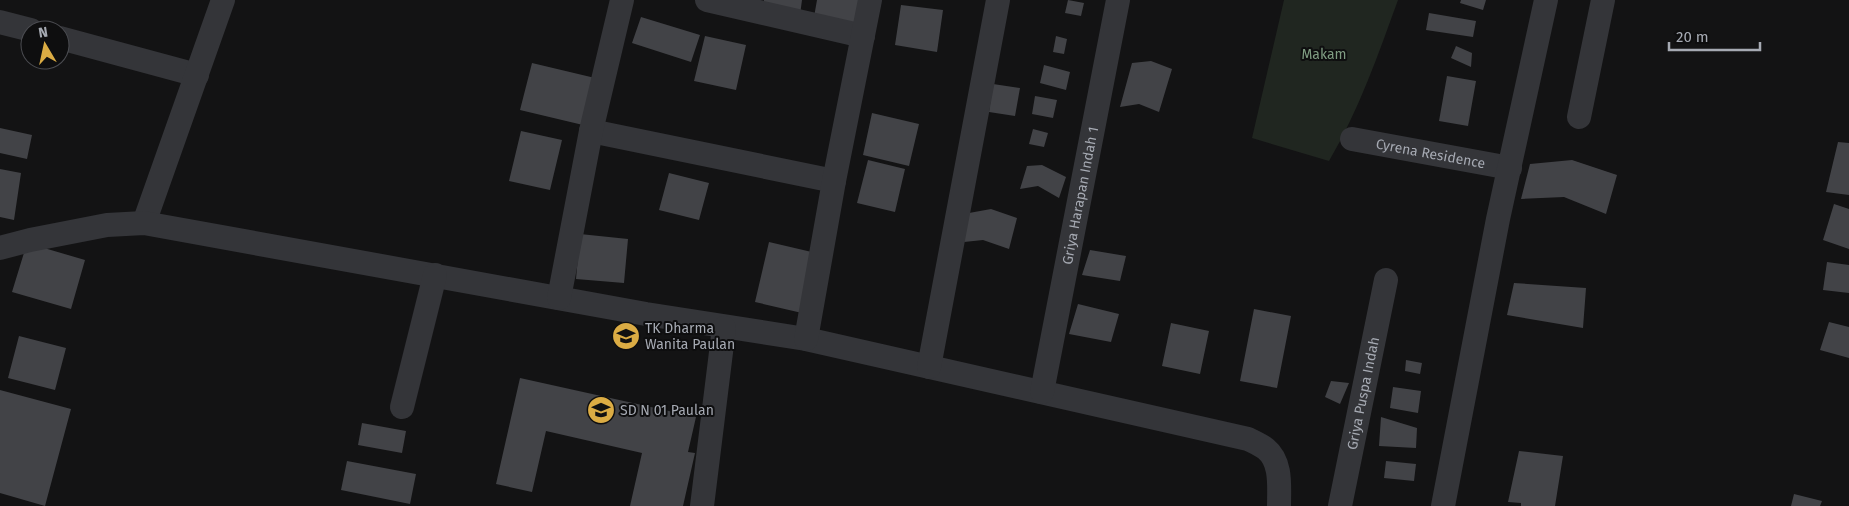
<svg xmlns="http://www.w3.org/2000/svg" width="1849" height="506" font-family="'Fira Sans',sans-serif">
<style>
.green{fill:#202620}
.building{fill:#424347}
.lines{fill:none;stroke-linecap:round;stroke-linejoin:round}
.minor{stroke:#343539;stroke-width:24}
.labels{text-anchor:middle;stroke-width:4;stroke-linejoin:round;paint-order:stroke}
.park-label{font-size:14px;fill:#7f9c82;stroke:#0e0e0f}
.street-label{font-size:14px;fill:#a6aab3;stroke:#0e0e0f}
.poi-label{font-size:14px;fill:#a6aab3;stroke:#0e0e0f;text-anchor:start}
</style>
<rect width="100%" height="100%" fill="#131314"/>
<path class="green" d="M 1284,0 L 1398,0 C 1378,55 1359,110 1329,161 L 1252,138 Z"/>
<path class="building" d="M 764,0 L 802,0 L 800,15 L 762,7 Z
M 817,0 L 860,0 L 855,25 L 814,17 Z
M 1068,0 L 1084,3 L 1081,16 L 1065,13 Z
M 1461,0 L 1486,0 L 1483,10 L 1460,3 Z
M 901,5 L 943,10 L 937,52 L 895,45 Z
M 1429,13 L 1476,21 L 1473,37 L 1426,30 Z
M 641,17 L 700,35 L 691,62 L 632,43 Z
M 705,36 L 746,45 L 736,90 L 694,81 Z
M 1056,36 L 1067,39 L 1064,54 L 1053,52 Z
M 1456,46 L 1472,53 L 1471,67 L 1451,58 Z
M 1151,61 L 1172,69 L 1159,112 L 1139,104 L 1120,107 L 1132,63 Z
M 532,63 L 595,78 L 583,125 L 520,110 Z
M 1044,65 L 1070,72 L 1066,90 L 1040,83 Z
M 1447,76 L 1476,81 L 1468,126 L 1439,121 Z
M 993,84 L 1020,88 L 1015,116 L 989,112 Z
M 1035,96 L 1057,100 L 1053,118 L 1032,114 Z
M 872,113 L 919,124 L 909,166 L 863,155 Z
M 0,128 L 32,135 L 27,159 L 0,153 Z
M 1033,129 L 1048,133 L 1044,147 L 1029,144 Z
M 521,131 L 562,140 L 550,190 L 509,181 Z
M 1838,142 L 1849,143 L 1849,195 L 1826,192 Z
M 868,160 L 905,169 L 895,212 L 857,203 Z
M 1572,160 L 1617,175 L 1606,214 L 1564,197 L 1521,199 L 1530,164 Z
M 1042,165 L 1066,177 L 1059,198 L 1038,186 L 1020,189 L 1027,166 Z
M 0,169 L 21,173 L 14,220 L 0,217 Z
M 669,173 L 709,183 L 699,220 L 659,210 Z
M 1834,204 L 1849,209 L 1849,249 L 1823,240 Z
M 991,209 L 1017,218 L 1009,249 L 983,240 L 964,242 L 969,213 Z
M 580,234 L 628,239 L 624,283 L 576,279 Z
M 769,242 L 816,253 L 802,313 L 755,302 Z
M 27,243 L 85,260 L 71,309 L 12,292 Z
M 1090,250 L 1126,256 L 1120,281 L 1082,275 Z
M 1827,262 L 1849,265 L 1849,293 L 1823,290 Z
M 1514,283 L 1586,288 L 1583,328 L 1507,315 Z
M 1078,304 L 1119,314 L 1111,342 L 1069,334 Z
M 1254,309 L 1291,316 L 1277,388 L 1240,381 Z
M 1829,322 L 1849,327 L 1849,358 L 1820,350 Z
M 1171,323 L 1209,331 L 1200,374 L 1162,366 Z
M 19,336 L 66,348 L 55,390 L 8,378 Z
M 1406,360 L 1422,363 L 1420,374 L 1405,371 Z
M 520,378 L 696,417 L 688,452 L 695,453 L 683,506 L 630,506 L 642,453 L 546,431 L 532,492 L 496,484 Z
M 1331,381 L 1349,383 L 1340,404 L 1325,397 Z
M 1393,387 L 1421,391 L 1418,413 L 1390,408 Z
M 0,390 L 71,409 L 45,506 L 0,493 Z
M 1381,417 L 1417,428 L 1416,448 L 1379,446 Z
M 362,423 L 406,431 L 402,453 L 358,445 Z
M 1519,451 L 1563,456 L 1555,506 L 1521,506 L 1521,503 L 1508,502 Z
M 347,461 L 416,474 L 410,504 L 341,490 Z
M 1386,461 L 1416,464 L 1414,481 L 1384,478 Z
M 1794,494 L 1822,501 L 1820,506 L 1791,506 Z"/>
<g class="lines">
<g class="minor">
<path d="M 707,0 L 863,36"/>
<path d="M 0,22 L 31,30"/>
<path d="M 60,38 L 197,75"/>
<path d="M 1579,117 L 1603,0"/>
<path d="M 591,131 L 834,181"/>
<path id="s1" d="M 1352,139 L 1510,168"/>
<path d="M 144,223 L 223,0"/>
<path d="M 0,248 L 30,240 L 107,225 L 144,223 L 646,314 L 806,339 L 1248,439 C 1254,442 1261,445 1266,449 C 1282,462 1279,487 1279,506"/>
<path d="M 559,298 L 591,131 L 622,0"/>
<path d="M 806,339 L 834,181 L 870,0"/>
<path d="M 929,367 L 998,0"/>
<path id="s2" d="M 1042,392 L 1118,0"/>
<path d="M 402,407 L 435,275"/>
<path d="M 702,506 L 724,328"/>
<path id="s3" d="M 1340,506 L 1386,280"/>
<path d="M 1443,506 L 1498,219 L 1546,0"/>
</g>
</g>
<defs>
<g id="school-disc" transform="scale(1.4375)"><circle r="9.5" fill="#dbac44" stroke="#0e0e0f"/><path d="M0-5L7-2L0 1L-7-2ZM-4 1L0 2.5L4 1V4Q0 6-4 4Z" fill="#111"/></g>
</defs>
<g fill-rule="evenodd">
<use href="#school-disc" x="626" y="336"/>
<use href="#school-disc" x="601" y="410"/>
</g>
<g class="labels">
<g class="park-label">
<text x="1324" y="59">Makam</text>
</g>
<g class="street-label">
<text dy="5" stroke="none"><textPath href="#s1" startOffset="80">Cyrena Residence</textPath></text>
<text dy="5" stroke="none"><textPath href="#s2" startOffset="200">Griya Harapan Indah 1</textPath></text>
<text dy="5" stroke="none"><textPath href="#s3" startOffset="115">Griya Puspa Indah</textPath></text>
</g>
<g class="poi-label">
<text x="645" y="333">TK Dharma<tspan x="645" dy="16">Wanita Paulan</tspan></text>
<text x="620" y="415">SD N 01 Paulan</text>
</g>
</g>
<g transform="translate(45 45) rotate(351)"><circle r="24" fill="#0e0e0f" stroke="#4b4c51"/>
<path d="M0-4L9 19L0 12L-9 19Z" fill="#dbac44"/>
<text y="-8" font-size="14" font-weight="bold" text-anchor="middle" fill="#a6aab3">N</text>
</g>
<path d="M1669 42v8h91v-8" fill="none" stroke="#a6aab3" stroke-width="2.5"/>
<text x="1676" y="42" font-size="15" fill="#a6aab3" stroke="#0e0e0f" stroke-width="4" paint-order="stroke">20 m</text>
</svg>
